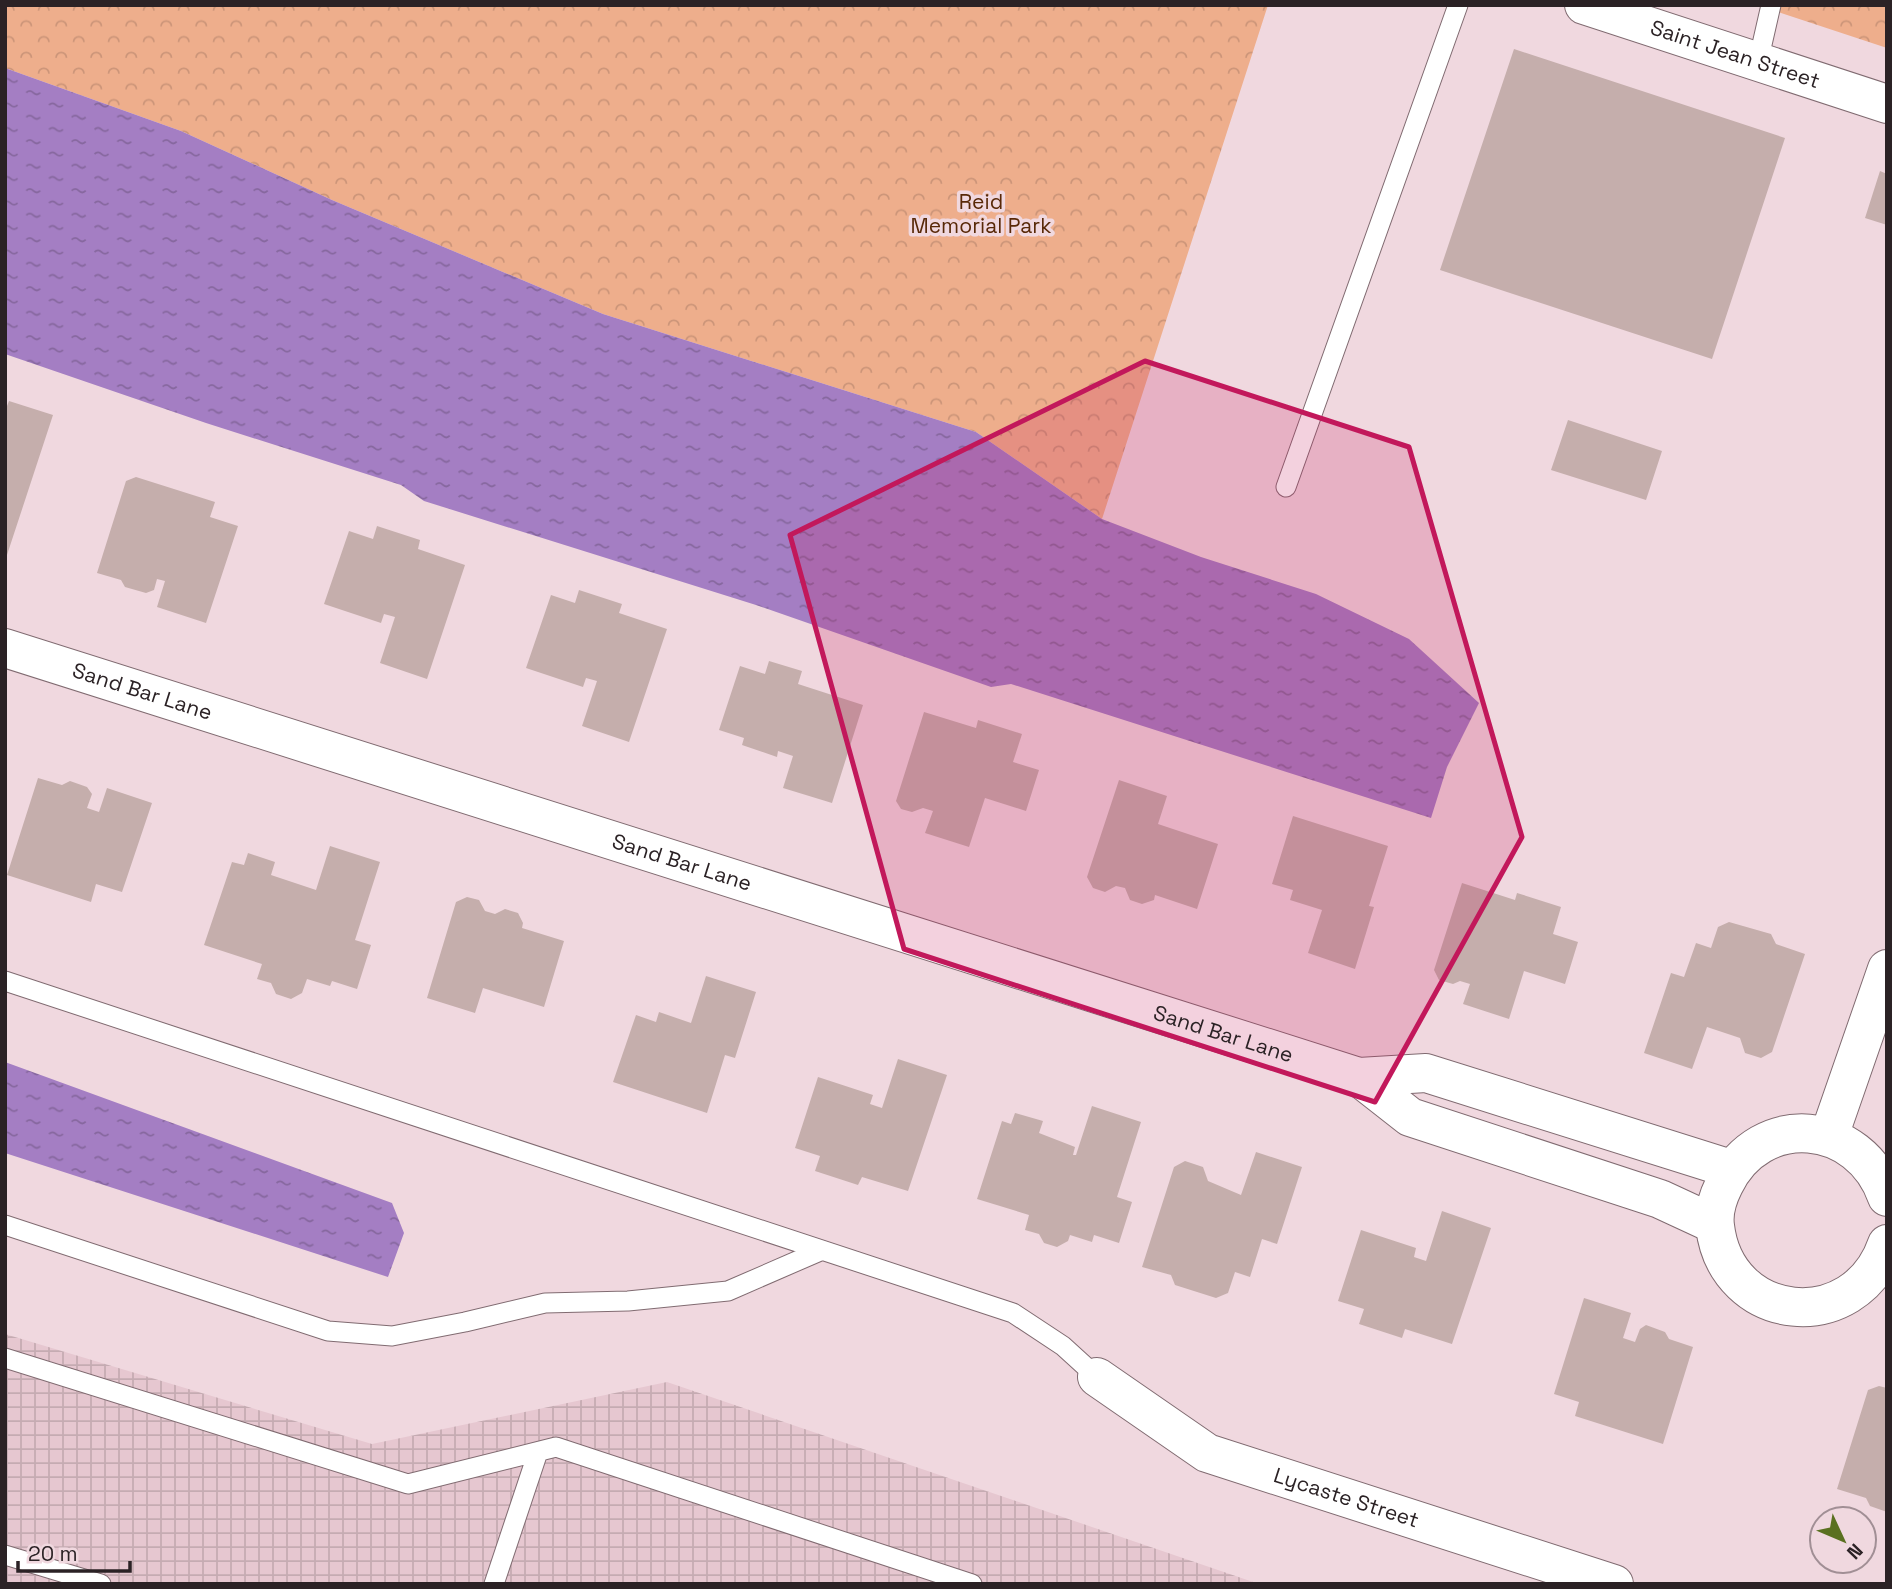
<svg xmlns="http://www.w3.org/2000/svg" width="1892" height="1589" font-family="'Space Grotesk',sans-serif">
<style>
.industrial{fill:url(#industrial-grid)}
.park{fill:url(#park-crowns)}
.water{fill:url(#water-ripples)}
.building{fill:#c5aeac}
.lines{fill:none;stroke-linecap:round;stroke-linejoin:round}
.service-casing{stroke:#806b71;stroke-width:21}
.minor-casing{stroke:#806b71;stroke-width:40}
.service{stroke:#fff;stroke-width:19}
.minor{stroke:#fff;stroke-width:38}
.marked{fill:#c2185b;fill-opacity:0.2;stroke:#c2185b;stroke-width:5;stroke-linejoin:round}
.labels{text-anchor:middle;stroke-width:7;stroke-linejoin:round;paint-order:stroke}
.street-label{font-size:21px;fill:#2b2225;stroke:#f0d8df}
.park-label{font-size:21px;fill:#582807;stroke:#f0d8df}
</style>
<defs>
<pattern id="industrial-grid" width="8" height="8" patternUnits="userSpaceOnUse" patternTransform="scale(1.75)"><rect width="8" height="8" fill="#e6c7d0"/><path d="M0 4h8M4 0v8" fill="none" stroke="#c5abb2"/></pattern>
<pattern id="park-crowns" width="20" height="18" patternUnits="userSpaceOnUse" patternTransform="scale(1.75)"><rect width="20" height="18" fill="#eeae8c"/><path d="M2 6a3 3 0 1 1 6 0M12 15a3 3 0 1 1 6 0" fill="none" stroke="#cc9579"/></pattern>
<pattern id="water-ripples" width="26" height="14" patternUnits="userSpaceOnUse" patternTransform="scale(1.75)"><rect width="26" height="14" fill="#a47ec3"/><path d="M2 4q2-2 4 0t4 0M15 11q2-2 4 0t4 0" fill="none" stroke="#86679e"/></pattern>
</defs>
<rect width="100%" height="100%" fill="#f0d8df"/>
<path class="industrial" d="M 5,1334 L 372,1444 L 667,1382 L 1259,1584 L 5,1584 Z"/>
<path class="park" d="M 5,5 L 1268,5 L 1102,519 L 976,432 L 603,314 L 332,200 L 181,131 L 5,68 Z
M 1757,5 L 1887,5 L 1887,48 Z"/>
<path class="water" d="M 5,68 L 181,131 L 332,200 L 603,314 L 976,432 L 1102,519 L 1201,557 L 1316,594 L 1409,639 L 1479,703 L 1447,767 L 1431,818 L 1011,684 L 991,687 L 756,605 L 424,501 L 401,485 L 206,423 L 5,354 Z
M 5,1062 L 392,1203 L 404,1233 L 388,1277 L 5,1153 Z"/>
<path class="building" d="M 1514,49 L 1785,138 L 1712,359 L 1440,270 Z
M 1880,171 L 1887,174 L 1887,225 L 1865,218 Z
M 9,401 L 53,415 L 7,555 L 5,555 L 5,411 Z
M 1568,420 L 1662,451 L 1646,500 L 1551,470 Z
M 136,477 L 215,502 L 210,517 L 238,526 L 206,623 L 157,607 L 165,581 L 157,579 L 154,590 L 146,593 L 125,587 L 121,580 L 97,573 L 126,481 Z
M 377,526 L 420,540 L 418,549 L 465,565 L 427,679 L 380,663 L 395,617 L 384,614 L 381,623 L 324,604 L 349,531 L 373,539 Z
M 579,590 L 622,604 L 619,613 L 667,629 L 629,742 L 582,726 L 597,681 L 586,678 L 583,687 L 526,668 L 551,595 L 575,603 Z
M 769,661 L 802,671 L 798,684 L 863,705 L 832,803 L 783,788 L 793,756 L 778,751 L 777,757 L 742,745 L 744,738 L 719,730 L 740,666 L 765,674 Z
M 924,712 L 976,728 L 978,720 L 1022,734 L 1013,762 L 1039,770 L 1026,811 L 985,798 L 969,847 L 925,833 L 933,811 L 923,808 L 912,812 L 901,809 L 896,801 Z
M 38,778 L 62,785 L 70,781 L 87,787 L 92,794 L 87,808 L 99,812 L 107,788 L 152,803 L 122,892 L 96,884 L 91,902 L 7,875 Z
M 1119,780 L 1167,796 L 1158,824 L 1218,844 L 1197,909 L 1155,895 L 1154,900 L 1142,904 L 1130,900 L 1125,888 L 1116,886 L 1105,892 L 1093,888 L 1087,877 Z
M 1293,816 L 1388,846 L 1369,906 L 1374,907 L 1355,969 L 1308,953 L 1322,910 L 1290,900 L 1293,890 L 1272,884 Z
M 330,846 L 380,862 L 355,940 L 371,945 L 357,989 L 332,981 L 330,986 L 307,979 L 302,993 L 291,999 L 276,994 L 271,983 L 257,979 L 262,964 L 204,945 L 232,862 L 244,865 L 248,853 L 275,862 L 271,875 L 316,890 Z
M 1462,883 L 1515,900 L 1517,893 L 1561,907 L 1553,934 L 1578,942 L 1565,984 L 1524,971 L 1509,1019 L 1463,1004 L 1470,984 L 1460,981 L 1453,984 L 1439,980 L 1434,970 Z
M 467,897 L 479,900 L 485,911 L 495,914 L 505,909 L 518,913 L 523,923 L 522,928 L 564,941 L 544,1007 L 483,988 L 475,1013 L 427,998 L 456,902 Z
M 1729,922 L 1771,934 L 1776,944 L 1805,954 L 1772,1052 L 1761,1058 L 1745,1053 L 1740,1038 L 1707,1027 L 1692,1069 L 1644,1053 L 1671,973 L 1684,977 L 1696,943 L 1711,948 L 1718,927 Z
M 706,976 L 756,992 L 735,1058 L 725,1055 L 707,1113 L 613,1082 L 636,1015 L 656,1022 L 659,1012 L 691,1023 Z
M 898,1059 L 947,1075 L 908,1191 L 862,1177 L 858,1185 L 815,1171 L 820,1156 L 795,1148 L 818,1077 L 873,1095 L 870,1104 L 882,1108 Z
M 1092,1106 L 1141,1122 L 1117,1197 L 1132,1202 L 1119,1243 L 1094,1235 L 1092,1242 L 1070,1235 L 1068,1241 L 1057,1247 L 1044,1243 L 1039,1234 L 1025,1230 L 1029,1215 L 977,1199 L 1002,1121 L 1011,1124 L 1015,1113 L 1043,1121 L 1039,1133 L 1075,1147 L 1073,1155 L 1076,1155 Z
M 1256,1152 L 1302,1167 L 1277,1244 L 1262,1239 L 1250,1277 L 1235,1272 L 1228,1293 L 1216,1298 L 1175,1285 L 1171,1275 L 1142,1267 L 1174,1167 L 1185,1161 L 1203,1167 L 1208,1181 L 1241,1195 Z
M 1442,1211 L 1491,1228 L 1452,1344 L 1405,1329 L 1402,1338 L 1359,1324 L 1364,1309 L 1338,1301 L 1361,1230 L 1416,1248 L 1414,1257 L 1426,1261 Z
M 1584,1298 L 1631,1313 L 1623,1338 L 1635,1342 L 1640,1329 L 1646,1325 L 1665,1332 L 1669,1339 L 1693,1347 L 1663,1444 L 1575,1416 L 1579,1402 L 1554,1394 Z
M 1879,1386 L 1887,1388 L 1887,1512 L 1870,1506 L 1866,1498 L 1837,1489 L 1868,1390 Z"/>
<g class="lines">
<g class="service-casing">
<path id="service" d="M 1758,62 L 1771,5
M 1286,487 L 1458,5
M 5,981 L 1013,1313 L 1063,1346 L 1097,1377
M 5,1225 L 328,1331 L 392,1336 L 465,1322 L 545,1303 L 628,1301 L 728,1291 L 820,1251
M 5,1358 L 408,1484 L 556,1447 L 972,1584
M 5,1555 L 101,1584
M 494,1584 L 538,1452"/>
</g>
<g class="minor-casing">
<g id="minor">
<path id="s1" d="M 1584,5 L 1887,104"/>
<path id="s2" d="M 5,648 L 1359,1077 L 1410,1117 L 1660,1199 L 1714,1224"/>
<path d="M 1359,1077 L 1426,1073 L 1731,1169"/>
<path d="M 1829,1136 L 1887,969"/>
<path d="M 1887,1197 C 1860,1119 1760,1110 1724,1185 C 1718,1197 1713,1211 1715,1226 C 1726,1324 1855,1337 1887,1244"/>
<path id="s3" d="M 1097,1377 L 1207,1453 L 1614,1584"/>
</g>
</g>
<use href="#service" class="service"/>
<use href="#minor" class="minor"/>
</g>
<path class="marked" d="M 1145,361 L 1409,447 L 1522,837 L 1375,1102 L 904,949 L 790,535 Z"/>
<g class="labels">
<g class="street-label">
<text dy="7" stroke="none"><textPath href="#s1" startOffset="159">Saint Jean Street</textPath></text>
<text dy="7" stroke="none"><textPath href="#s2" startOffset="144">Sand Bar Lane</textPath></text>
<text dy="7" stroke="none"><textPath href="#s2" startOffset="710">Sand Bar Lane</textPath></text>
<text dy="7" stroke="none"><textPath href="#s2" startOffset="1278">Sand Bar Lane</textPath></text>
<text dy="7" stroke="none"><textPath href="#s3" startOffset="280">Lycaste Street</textPath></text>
</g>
<g class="park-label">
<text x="981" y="209">Reid<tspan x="981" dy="24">Memorial Park</tspan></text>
</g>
</g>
<rect width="1892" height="1589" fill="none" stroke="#2b2225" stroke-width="14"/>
<g transform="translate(1843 1540) rotate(134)"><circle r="33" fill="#f0d8df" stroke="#a18f95" stroke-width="2"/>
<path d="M0-5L12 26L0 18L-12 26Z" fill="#5a7020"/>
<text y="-10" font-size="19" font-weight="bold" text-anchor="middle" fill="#2b2225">N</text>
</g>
<path d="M18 1561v10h112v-10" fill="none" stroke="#2b2225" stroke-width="3.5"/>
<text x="28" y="1561" font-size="21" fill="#2b2225" stroke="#f0d8df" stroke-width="5" paint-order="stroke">20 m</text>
</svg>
